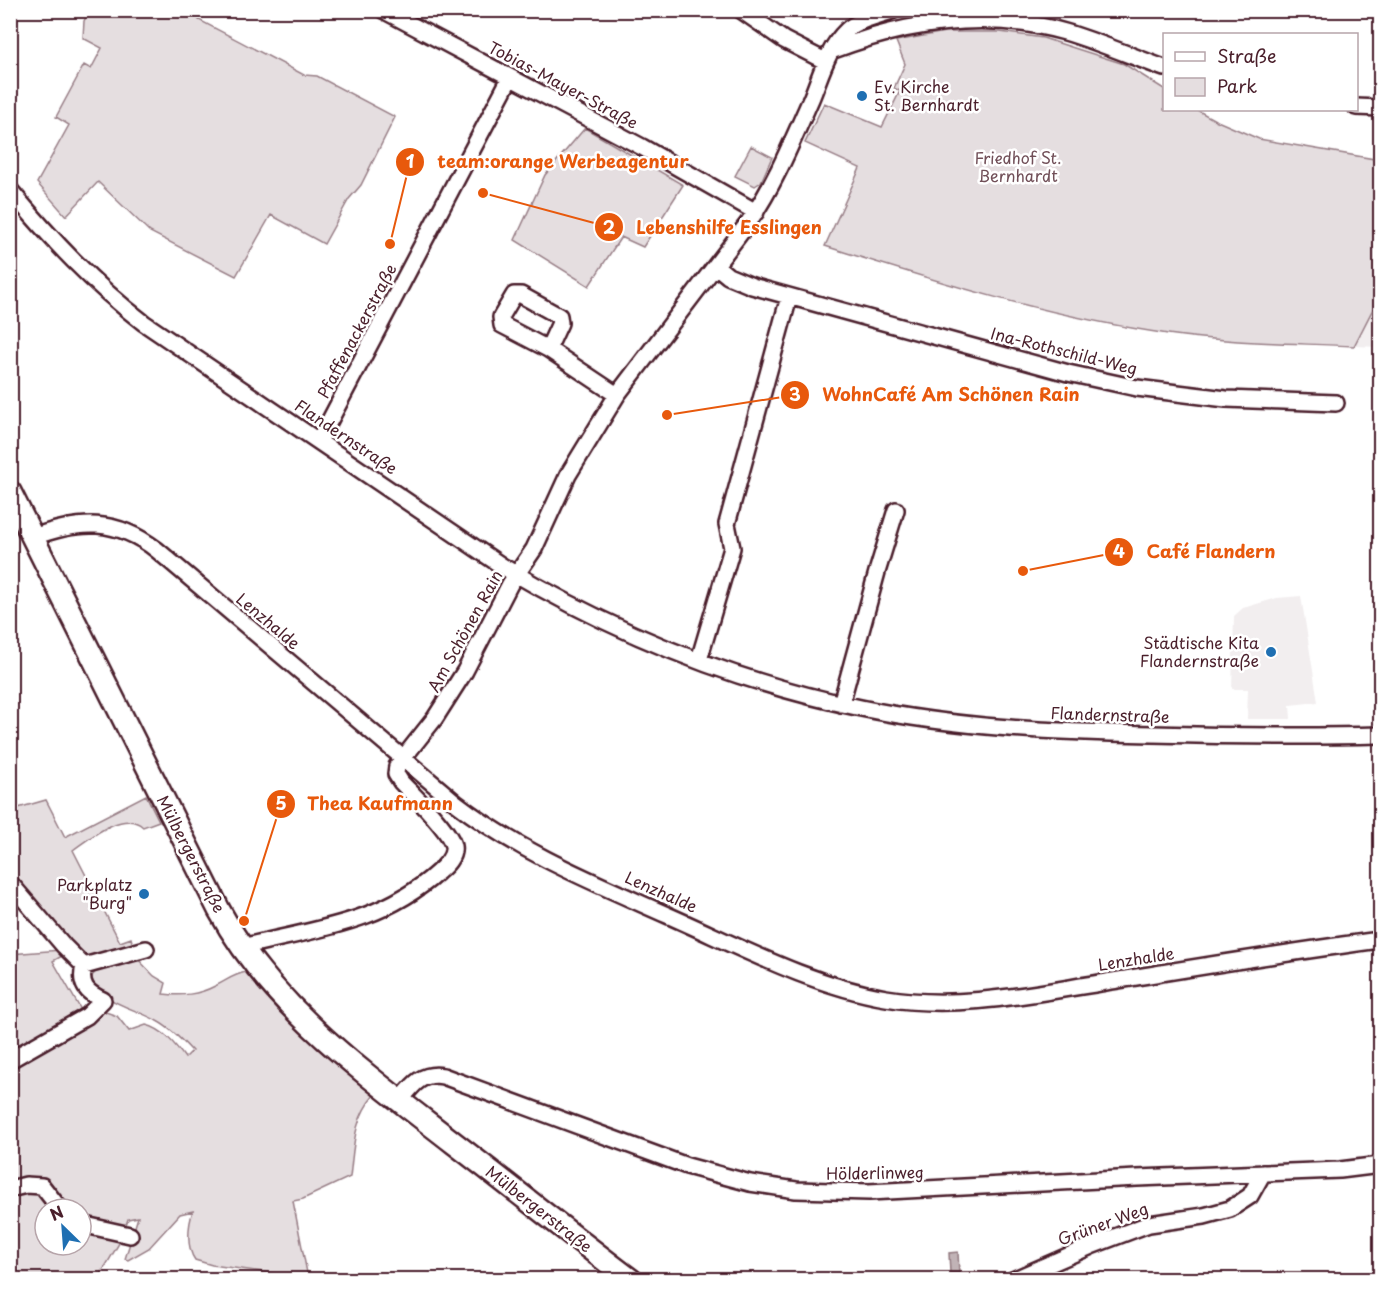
<svg xmlns="http://www.w3.org/2000/svg" width="1391" height="1290" font-family="'Playpen Sans',sans-serif">
<style>
.built{fill:#f2eeef}
.green{fill:#e5dee0;stroke:#987e86;stroke-width:1.5;fill-rule:evenodd}
.water{fill:#c1b3b6;stroke:#91787e;stroke-width:1.5}
.lines{fill:none;stroke-linecap:round;stroke-linejoin:round}
.street-casing{stroke:#4a1f2b;stroke-width:20}
.secondary-casing{stroke:#4a1f2b;stroke-width:26}
.street{stroke:#fff;stroke-width:15}
.secondary{stroke:#fff;stroke-width:21}
.poi-dot{fill:#1f6fb2;stroke:#fff;stroke-width:2}
.labels{text-anchor:middle;stroke-width:5;stroke-linejoin:round;paint-order:stroke}
.street-label{font-size:16px;fill:#4a1f2b;stroke:#fff}
.poi-label{font-size:16px;fill:#4a1f2b;stroke:#fff;text-anchor:end}
.park-label{font-size:16px;fill:#714f58;stroke:#fff}
.leader{fill:none;stroke:#e8590c;stroke-width:2}
.callout-dot{fill:#e8590c;stroke:#fff;stroke-width:2}
.mark-label{font-size:18px;text-anchor:middle;font-weight:bold;fill:#fff}
.callout-label{font-size:18px;text-anchor:middle;font-weight:bold;fill:#e8590c;stroke:#fff;stroke-width:5;stroke-linejoin:round;paint-order:stroke}
</style>
<rect width="100%" height="100%" fill="#fff"/>
<filter id="ink" filterUnits="userSpaceOnUse"><feTurbulence type="fractalNoise" baseFrequency=".0167" numOctaves="2"/><feDisplacementMap in="SourceGraphic" scale="12" xChannelSelector="R" yChannelSelector="G"/><feConvolveMatrix kernelMatrix="1 2 1 2 8 2 1 2 1" color-interpolation-filters="sRGB"/></filter>
<g filter="url(#ink)">
<path class="built" d="M 1380,295 L 1380,347 L 1354,346 Z
M 1301,596 L 1318,702 L 1290,705 L 1291,719 L 1247,719 L 1248,689 L 1232,689 L 1234,616 L 1243,608 L 1277,598 Z"/>
<path class="green" d="M 89,11 L 193,11 L 199,20 L 304,75 L 317,76 L 395,117 L 361,185 L 349,199 L 324,244 L 271,215 L 236,276 L 150,232 L 98,182 L 66,216 L 37,183 L 69,125 L 56,117 L 84,65 L 91,69 L 102,48 L 83,38 L 84,21 Z
M 945,32 L 1000,32 L 1043,38 L 1124,64 L 1164,89 L 1164,110 L 1197,110 L 1215,120 L 1259,139 L 1380,160 L 1380,295 L 1354,346 C 1292,343 1230,343 1168,334 C 1051,317 938,282 825,246 L 860,168 L 805,143 L 824,103 L 882,127 L 900,91 L 894,88 L 905,64 L 896,41 Z
M 585,128 L 683,185 L 643,247 L 621,237 L 589,286 L 515,240 L 545,175 Z
M 751,146 L 772,157 L 761,182 L 755,186 L 735,176 Z
M 146,795 L 159,821 L 143,827 C 124,809 90,838 73,850 L 120,942 L 131,938 L 133,945 L 88,957 L 72,948 L 19,888 L 11,896 L 11,810 L 46,800 L 65,837 Z
M 61,950 L 62,956 L 53,961 L 81,1010 L 18,1046 L 11,1032 L 10,954 Z
M 136,957 L 154,976 L 166,983 L 163,994 C 182,996 198,995 215,986 C 228,980 232,975 246,972 L 318,1047 L 374,1095 C 353,1120 354,1146 350,1177 L 303,1199 L 293,1201 L 308,1278 L 212,1265 L 195,1260 C 186,1247 188,1225 193,1211 L 180,1214 L 149,1248 L 128,1260 L 125,1259 L 138,1217 L 128,1219 L 121,1240 L 98,1279 L 11,1279 L 10,1065 L 103,1011 L 117,1016 L 129,1031 L 146,1025 C 163,1029 175,1044 185,1058 L 192,1051 C 182,1040 170,1028 157,1021 C 140,1010 90,999 92,976 L 97,970 ZM 45,1209 L 81,1209 L 81,1245 L 45,1245 Z"/>
<path class="water" d="M 958,1252 L 959,1273 L 950,1273 L 949,1253 Z"/>
<g class="lines">
<g class="street-casing">
<path id="street" d="M 383,10 L 642,147 L 756,212
M 741,10 L 784,40 L 825,61
M 831,51 C 906,22 985,9 1065,32 C 1099,42 1131,56 1164,68
M 1356,107 L 1380,108
M 10,190 C 51,239 93,284 144,323 L 502,566 C 613,632 735,682 861,708 C 957,728 1055,732 1152,734 C 1228,736 1304,737 1380,735
M 716,266 L 728,276 L 752,286 L 1068,373 L 1137,388 L 1226,399 L 1336,403
M 548,349 L 560,323 L 559,316 L 521,295 L 514,295 L 501,317 L 502,325 L 548,349 L 617,395
M 319,441 L 510,78
M 33,537 C 80,520 116,518 157,550 L 456,803 C 521,853 593,882 667,915 C 738,946 810,985 886,998 C 957,1010 1030,994 1100,983 C 1193,968 1287,952 1380,940
M 699,660 L 732,548 L 727,524 L 789,297
M 841,704 L 877,572 L 896,510
M 10,883 L 64,946 L 84,966 L 146,949
M 242,947 C 313,929 381,924 438,872 C 445,866 455,857 453,846 C 450,830 413,795 401,782 L 396,774 L 397,766 L 435,718 L 465,671 L 510,584 L 534,549 L 568,475 L 617,395 L 748,223 C 775,184 792,142 811,99 C 821,75 827,49 847,30 C 859,19 879,16 894,10
M 10,1060 L 87,1016 L 103,1000 C 87,993 79,985 84,966
M 400,1101 C 412,1086 421,1072 443,1076 L 687,1166 L 750,1183 L 796,1190 L 869,1192 L 1137,1178 L 1340,1170 L 1380,1165
M 10,1189 L 26,1185 L 42,1186 L 60,1209
M 81,1224 L 130,1235
M 1013,1280 L 1091,1246 L 1149,1224 L 1204,1216 L 1230,1209 L 1250,1196 L 1263,1173"/>
</g>
<g class="secondary-casing">
<path id="secondary" d="M 10,492 L 219,910 C 273,1009 367,1075 454,1143 C 513,1188 571,1235 631,1280"/>
</g>
<use href="#street" class="street"/>
<use href="#secondary" class="secondary"/>
</g>
</g>
<g class="poi-dot">
<circle cx="862" cy="96" r="6"/>
<circle cx="1271" cy="652" r="6"/>
<circle cx="144" cy="894" r="6"/>
</g>
<g class="labels">
<g class="street-label">
<text transform="translate(563 85) rotate(28)" y="6">Tobias-Mayer-Straße</text>
<text transform="translate(357 331) rotate(-62)" y="6">Pfaffenackerstraße</text>
<text transform="translate(1064 351) rotate(14)" y="6">Ina-Rothschild-Weg</text>
<text transform="translate(346 437) rotate(34)" y="6">Flandernstraße</text>
<text transform="translate(268 621) rotate(40)" y="6">Lenzhalde</text>
<text transform="translate(465 631) rotate(-61)" y="6">Am Schönen Rain</text>
<text transform="translate(1110 715) rotate(2)" y="6">Flandernstraße</text>
<text transform="translate(191 854) rotate(63)" y="6">Mülbergerstraße</text>
<text transform="translate(661 892) rotate(24)" y="6">Lenzhalde</text>
<text transform="translate(1136 959) rotate(-9)" y="6">Lenzhalde</text>
<text transform="translate(875 1173) rotate(-1)" y="6">Hölderlinweg</text>
<text transform="translate(539 1209) rotate(38)" y="6">Mülbergerstraße</text>
<text transform="translate(1103 1224) rotate(-20)" y="6">Grüner Weg</text>
</g>
<g class="poi-label">
<text x="874" y="93" text-anchor="start">Ev. Kirche<tspan x="874" dy="18">St. Bernhardt</tspan></text>
<text x="1259" y="649">Städtische Kita<tspan x="1259" dy="18">Flandernstraße</tspan></text>
<text x="132" y="891">Parkplatz<tspan x="132" dy="18">"Burg"</tspan></text>
</g>
<g class="park-label">
<text x="1018" y="164">Friedhof St.<tspan x="1018" dy="18">Bernhardt</tspan></text>
</g>
</g>
<path class="leader" d="M390 244L410 162M483 193L609 227M667 415L795 395M1023 571L1119 552M244 921L281 804"/>
<g class="callout-dot">
<circle cx="390" cy="244" r="6"/>
<circle cx="483" cy="193" r="6"/>
<circle cx="667" cy="415" r="6"/>
<circle cx="1023" cy="571" r="6"/>
<circle cx="244" cy="921" r="6"/>
<circle cx="410" cy="162" r="15"/>
<circle cx="609" cy="227" r="15"/>
<circle cx="795" cy="395" r="15"/>
<circle cx="1119" cy="552" r="15"/>
<circle cx="281" cy="804" r="15"/>
</g>
<g class="mark-label">
<text x="410" y="168">1</text>
<text x="609" y="234">2</text>
<text x="795" y="401">3</text>
<text x="1119" y="558">4</text>
<text x="281" y="810">5</text>
</g>
<g class="callout-label">
<text x="563" y="168">team:orange Werbeagentur</text>
<text x="729" y="234">Lebenshilfe Esslingen</text>
<text x="951" y="401">WohnCafé Am Schönen Rain</text>
<text x="1211" y="558">Café Flandern</text>
<text x="380" y="810">Thea Kaufmann</text>
</g>
<rect width="1391" height="1290" fill="none" stroke="#fff" stroke-width="36"/>
<rect x="18" y="18" width="1355" height="1254" fill="none" stroke="#4a1f2b" stroke-width="2" filter="url(#ink)"/>
<rect x="1163" y="33" width="195" height="78" fill="#ffffff" stroke="#b7a5aa" stroke-width="1.5"/>
<rect x="1175" y="52" width="30" height="9" fill="#ffffff" stroke="#b7a5aa" stroke-width="1.5"/>
<text x="1217" y="63" font-size="18" fill="#4a1f2b">Straße</text>
<rect x="1175" y="78" width="30" height="18" fill="#e5dee0" stroke="#b7a5aa" stroke-width="1.5"/>
<text x="1217" y="93" font-size="18" fill="#4a1f2b">Park</text>
<g transform="translate(63 1227) rotate(335)"><circle r="28" fill="#ffffff" stroke="#b7a5aa" stroke-width="1.5"/>
<path d="M0-4.5L10 22L0 15L-10 22Z" fill="#1f6fb2"/>
<text y="-9" font-size="16" font-weight="bold" text-anchor="middle" fill="#4a1f2b">N</text>
</g>
</svg>
